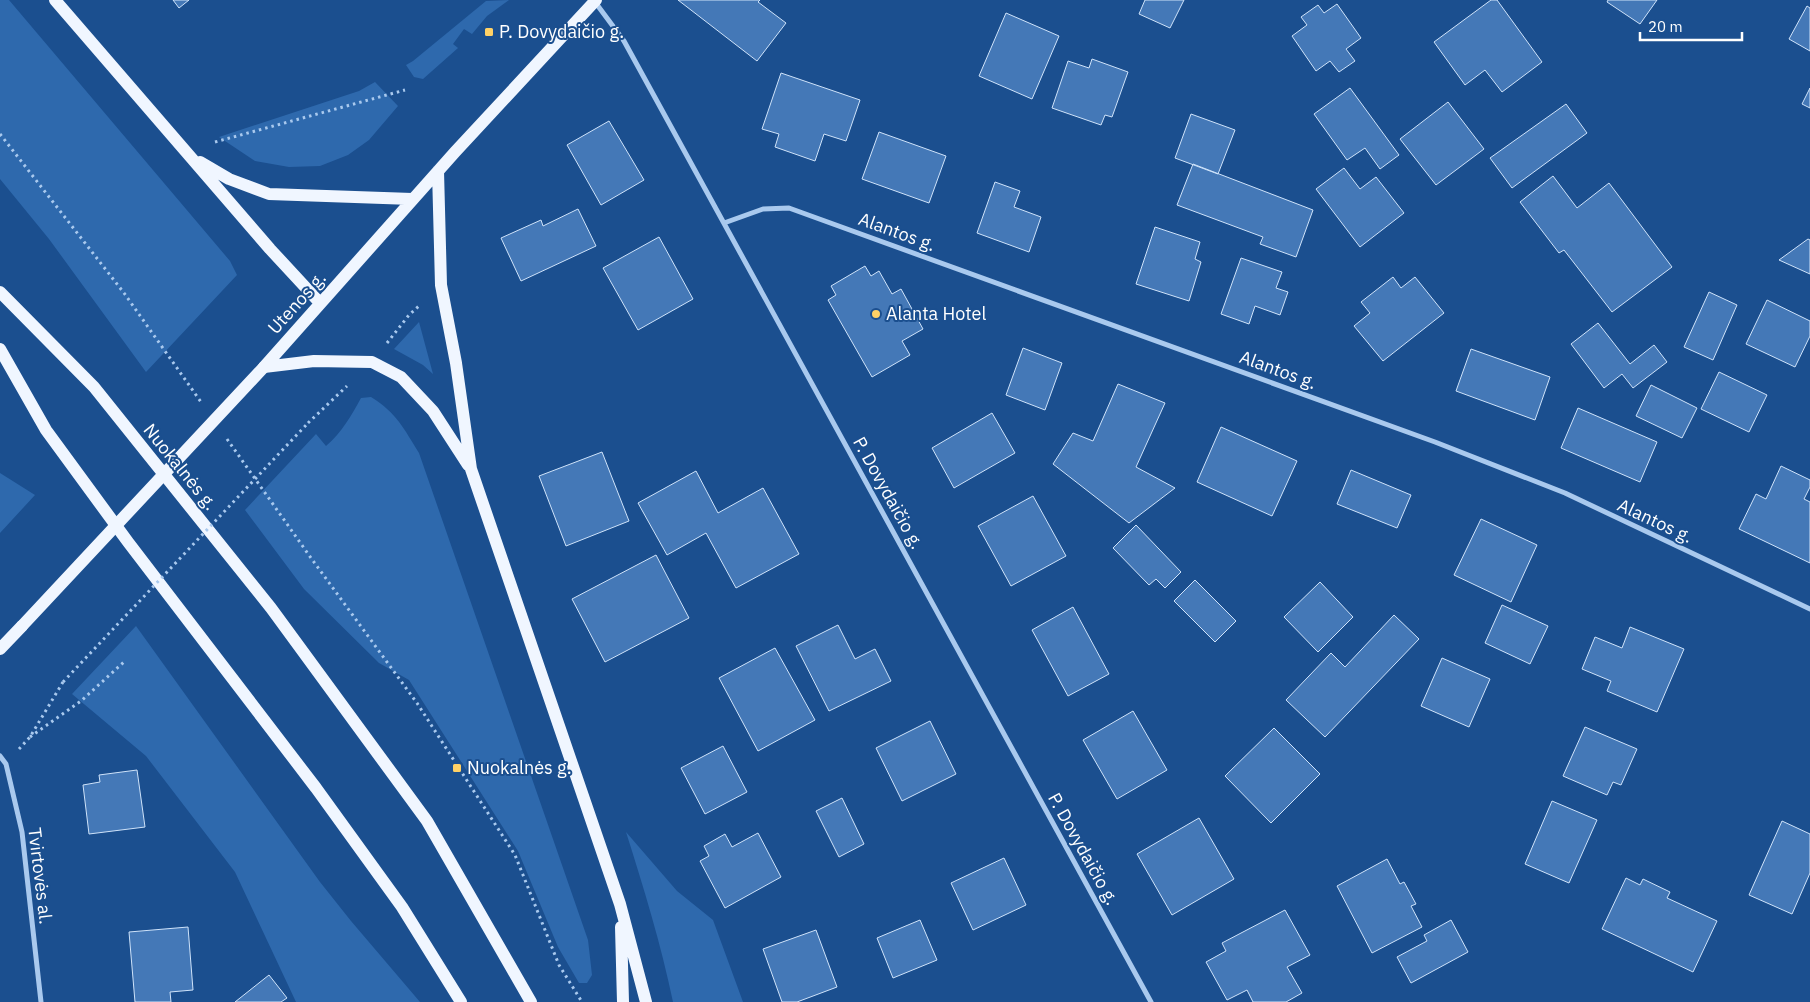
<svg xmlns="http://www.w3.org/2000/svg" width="1810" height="1002" font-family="'IBM Plex Sans',sans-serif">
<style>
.green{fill:#2e69ad}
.building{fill:#4478b7;stroke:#cfe3fa}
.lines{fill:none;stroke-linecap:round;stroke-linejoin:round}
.path{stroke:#a9c9ee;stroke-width:3;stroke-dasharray:2.5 4;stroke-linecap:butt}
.minor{stroke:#a9c9ee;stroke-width:5}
.primary{stroke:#f0f6ff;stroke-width:12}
.path-bridge{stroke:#a9c9ee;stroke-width:3;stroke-dasharray:2.5 4;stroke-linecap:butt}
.primary-bridge{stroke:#f0f6ff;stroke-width:12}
.poi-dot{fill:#ffd166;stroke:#1b4f8f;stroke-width:2}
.labels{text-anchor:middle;stroke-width:4;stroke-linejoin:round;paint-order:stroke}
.poi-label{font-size:18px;fill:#fff;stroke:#1b4f8f;text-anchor:start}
.street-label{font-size:18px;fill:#fff;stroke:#1b4f8f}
</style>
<rect width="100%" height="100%" fill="#1b4f8f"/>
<path class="green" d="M 0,0 L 9,0 L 230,261 L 237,275 L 146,372 L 49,239 L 0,179 Z
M 509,0 L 487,16 L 472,34 L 464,29 L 453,44 L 458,48 L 423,79 L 414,77 L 406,65 L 413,61 L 486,1 Z
M 375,82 L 398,106 L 369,140 L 348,155 L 320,166 L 289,167 L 255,161 L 219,137 L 359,91 Z
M 419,322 L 433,374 L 423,365 L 394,349 Z
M 371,397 C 397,413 404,429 419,453 L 588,940 L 592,975 L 587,983 L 579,983 L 558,947 L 518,851 L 409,680 L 379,663 L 304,589 L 245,510 L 316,434 L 326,446 C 342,432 351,416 361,398 Z
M 0,473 L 35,495 L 0,533 Z
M 136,626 L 320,882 L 351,921 L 420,1002 L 296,1002 L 235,872 L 146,756 L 72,694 Z
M 626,832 L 677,891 L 713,920 L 743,1002 L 673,1002 C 661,944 644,889 626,832 Z"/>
<path class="building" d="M 173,0 L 189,0 L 179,8 Z
M 678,0 L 760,0 L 758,2 L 786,23 L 757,61 Z
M 1145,0 L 1184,0 L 1170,28 L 1139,14 Z
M 1491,0 L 1497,0 L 1542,62 L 1502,92 L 1485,70 L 1465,85 L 1434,42 Z
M 1608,0 L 1657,0 L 1640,24 L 1607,2 Z
M 1337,4 L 1361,38 L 1346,49 L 1355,61 L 1339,72 L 1330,61 L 1316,71 L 1292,36 L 1307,25 L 1301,17 L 1318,5 L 1324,13 Z
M 1807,6 L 1810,8 L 1810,51 L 1789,39 Z
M 1006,13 L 1059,36 L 1032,99 L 979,76 Z
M 1092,59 L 1128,72 L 1112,117 L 1105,115 L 1101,125 L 1052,108 L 1068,61 L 1089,68 Z
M 781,73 L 860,100 L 846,141 L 824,134 L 815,161 L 775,147 L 779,134 L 762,129 Z
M 1350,88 L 1399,155 L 1380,169 L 1365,148 L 1347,160 L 1314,114 Z
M 1810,88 L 1810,108 L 1802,104 Z
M 1448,102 L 1484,149 L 1436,185 L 1400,139 Z
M 1566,104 L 1587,133 L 1512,188 L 1490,158 Z
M 1191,114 L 1235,130 L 1218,174 L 1175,158 Z
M 609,121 L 644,180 L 601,205 L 567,145 Z
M 879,132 L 946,156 L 929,203 L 862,179 Z
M 1193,164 L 1313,210 L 1296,257 L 1260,244 L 1263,237 L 1177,205 Z
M 1344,168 L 1360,189 L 1376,177 L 1404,213 L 1360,247 L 1316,189 Z
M 1553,176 L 1577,208 L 1609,183 L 1672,267 L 1612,312 L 1564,250 L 1559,253 L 1520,202 Z
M 995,182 L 1020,191 L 1014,207 L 1041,217 L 1029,252 L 977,233 Z
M 578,209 L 596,246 L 521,281 L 501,238 L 541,220 L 543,226 Z
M 1155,227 L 1200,242 L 1195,259 L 1201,262 L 1189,301 L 1136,284 Z
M 659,237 L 693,299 L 638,330 L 603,268 Z
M 1808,239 L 1810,240 L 1810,274 L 1779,260 Z
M 1241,258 L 1282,272 L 1276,288 L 1288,292 L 1280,315 L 1255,306 L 1249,324 L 1221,314 Z
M 865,266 L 871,276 L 879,271 L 892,294 L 901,289 L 923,329 L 902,341 L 910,355 L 872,377 L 828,300 L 836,295 L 831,286 Z
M 1393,277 L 1401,288 L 1415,277 L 1444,313 L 1383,361 L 1354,326 L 1370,313 L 1361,302 Z
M 1709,292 L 1737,305 L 1713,360 L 1684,347 Z
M 1767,300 L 1810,321 L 1810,336 L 1795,367 L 1746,344 Z
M 1598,323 L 1630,364 L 1654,345 L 1667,362 L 1633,388 L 1622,374 L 1604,388 L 1571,344 Z
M 1023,348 L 1062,363 L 1045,410 L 1006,395 Z
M 1471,349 L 1550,377 L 1535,420 L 1456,391 Z
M 1719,372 L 1767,395 L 1749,432 L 1701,409 Z
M 1118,384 L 1165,403 L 1136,467 L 1175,488 L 1129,523 L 1053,464 L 1073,433 L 1093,441 Z
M 1651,385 L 1697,408 L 1682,438 L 1636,416 Z
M 1578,408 L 1657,442 L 1640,482 L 1561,448 Z
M 992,413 L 1015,453 L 954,488 L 932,448 Z
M 1221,427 L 1297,461 L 1272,516 L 1197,482 Z
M 602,452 L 629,521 L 566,546 L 539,476 Z
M 1781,466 L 1810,480 L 1810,487 L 1804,499 L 1810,502 L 1810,563 L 1739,529 L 1756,494 L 1766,499 Z
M 1351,470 L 1411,495 L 1397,528 L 1337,504 Z
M 696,471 L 718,513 L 763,488 L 799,554 L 736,588 L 706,533 L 667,555 L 638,503 Z
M 1033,496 L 1066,556 L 1011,586 L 978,526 Z
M 1481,519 L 1537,545 L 1511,602 L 1454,575 Z
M 1136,525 L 1181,572 L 1165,588 L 1156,579 L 1149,585 L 1113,548 Z
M 656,555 L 689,618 L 605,662 L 572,599 Z
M 1195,580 L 1236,621 L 1215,642 L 1174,601 Z
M 1320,582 L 1353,617 L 1318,652 L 1284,617 Z
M 1502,605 L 1548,626 L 1530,664 L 1485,643 Z
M 1073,607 L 1109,674 L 1068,696 L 1032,630 Z
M 1394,615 L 1419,639 L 1325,737 L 1286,700 L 1331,653 L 1345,667 Z
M 838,625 L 855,659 L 875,649 L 891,681 L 829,711 L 796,646 Z
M 1630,627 L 1684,649 L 1657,712 L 1607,691 L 1611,681 L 1582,669 L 1595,637 L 1622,648 Z
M 775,648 L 815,720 L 758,751 L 719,678 Z
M 1442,658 L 1490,679 L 1469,727 L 1421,706 Z
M 1133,711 L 1167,770 L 1117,799 L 1083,740 Z
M 930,721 L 956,774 L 902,801 L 876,748 Z
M 1585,727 L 1637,749 L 1621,785 L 1613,782 L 1607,795 L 1563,776 Z
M 1274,728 L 1320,774 L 1271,823 L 1225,776 Z
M 723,746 L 747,792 L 705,814 L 681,768 Z
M 137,770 L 145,827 L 89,834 L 83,785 L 100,782 L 99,775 Z
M 842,798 L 864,844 L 839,857 L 816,811 Z
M 1552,801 L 1597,820 L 1569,883 L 1525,864 Z
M 1199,818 L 1234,879 L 1172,915 L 1137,854 Z
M 1782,821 L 1810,834 L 1810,873 L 1792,914 L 1749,895 Z
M 758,833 L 781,877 L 725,908 L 700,861 L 709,856 L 704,846 L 725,834 L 732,847 Z
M 1004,858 L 1026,905 L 973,930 L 951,883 Z
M 1387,859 L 1400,884 L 1404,882 L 1416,904 L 1411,906 L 1422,927 L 1372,953 L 1337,886 Z
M 1626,878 L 1640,885 L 1643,879 L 1670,892 L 1667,898 L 1717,921 L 1693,972 L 1602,929 Z
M 1285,910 L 1310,955 L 1287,967 L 1302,993 L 1286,1002 L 1253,1002 L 1247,990 L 1227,1000 L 1206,962 L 1226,951 L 1222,943 Z
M 920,920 L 937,960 L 893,978 L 877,938 Z
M 1451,920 L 1468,952 L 1411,983 L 1397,957 L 1427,941 L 1424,935 Z
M 188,927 L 193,990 L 170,992 L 171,1002 L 135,1002 L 129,932 Z
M 816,930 L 837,987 L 797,1002 L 782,1002 L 763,949 Z
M 269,975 L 287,998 L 281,1002 L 235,1002 Z"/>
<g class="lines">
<path class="path" d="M 0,134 L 124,293 L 201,402
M 215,142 L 405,90
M 387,343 L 409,315 L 420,305
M 308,423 L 347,386
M 227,439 L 311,558 L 417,703 L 515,855 L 559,965 L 582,1002
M 30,737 L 81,701 L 125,661
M 19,749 L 30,737 L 63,682"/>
<path class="minor" d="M 595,2 L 624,41 L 1151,1002
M 724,223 L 763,209 L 789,208 L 1435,442 L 1565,493 L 1810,609
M 0,756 L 6,764 L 22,832 L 41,1002"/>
<path class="primary" d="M 55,0 L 270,249 L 320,303
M 200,162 L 229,179 L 269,194 L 412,199
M 438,171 L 441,285 L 456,363 L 471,469 L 620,904 L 646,1002
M 0,292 L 94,387 L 271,608 L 427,821 L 531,1002
M 0,349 L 46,430 L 128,542 L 316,788 L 402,907 L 461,1002
M 264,367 L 455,152 L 596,0
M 264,367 L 314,361 L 372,362 L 401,377 L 433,411 L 468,465
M 0,649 L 22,626
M 621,927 L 623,1002"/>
<path class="path-bridge" d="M 63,682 L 308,423"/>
<path class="primary-bridge" d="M 22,626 L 264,367"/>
</g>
<g class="poi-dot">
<rect x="484" y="27" width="10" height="10" rx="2.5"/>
<circle cx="876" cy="314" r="5"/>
<rect x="452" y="763" width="10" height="10" rx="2.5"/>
</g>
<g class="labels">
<g class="poi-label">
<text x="499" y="38">P. Dovydaičio g.</text>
<text x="886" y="320">Alanta Hotel</text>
<text x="467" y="774">Nuokalnės g.</text>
</g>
<g class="street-label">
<text transform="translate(897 232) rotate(20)" y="6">Alantos g.</text>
<text transform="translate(297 303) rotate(-48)" y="6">Utenos g.</text>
<text transform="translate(1278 370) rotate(20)" y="6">Alantos g.</text>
<text transform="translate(180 467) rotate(51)" y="6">Nuokalnės g.</text>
<text transform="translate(888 493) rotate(61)" y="6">P. Dovydaičio g.</text>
<text transform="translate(1655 521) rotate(25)" y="6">Alantos g.</text>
<text transform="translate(1083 849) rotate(61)" y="6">P. Dovydaičio g.</text>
<text transform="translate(40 876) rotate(83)" y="6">Tvirtovės al.</text>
</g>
</g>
<path d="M1640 32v8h102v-8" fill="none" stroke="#ffffff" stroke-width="2.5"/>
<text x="1648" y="32" font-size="15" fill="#ffffff" stroke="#1b4f8f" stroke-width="4" paint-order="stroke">20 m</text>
</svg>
